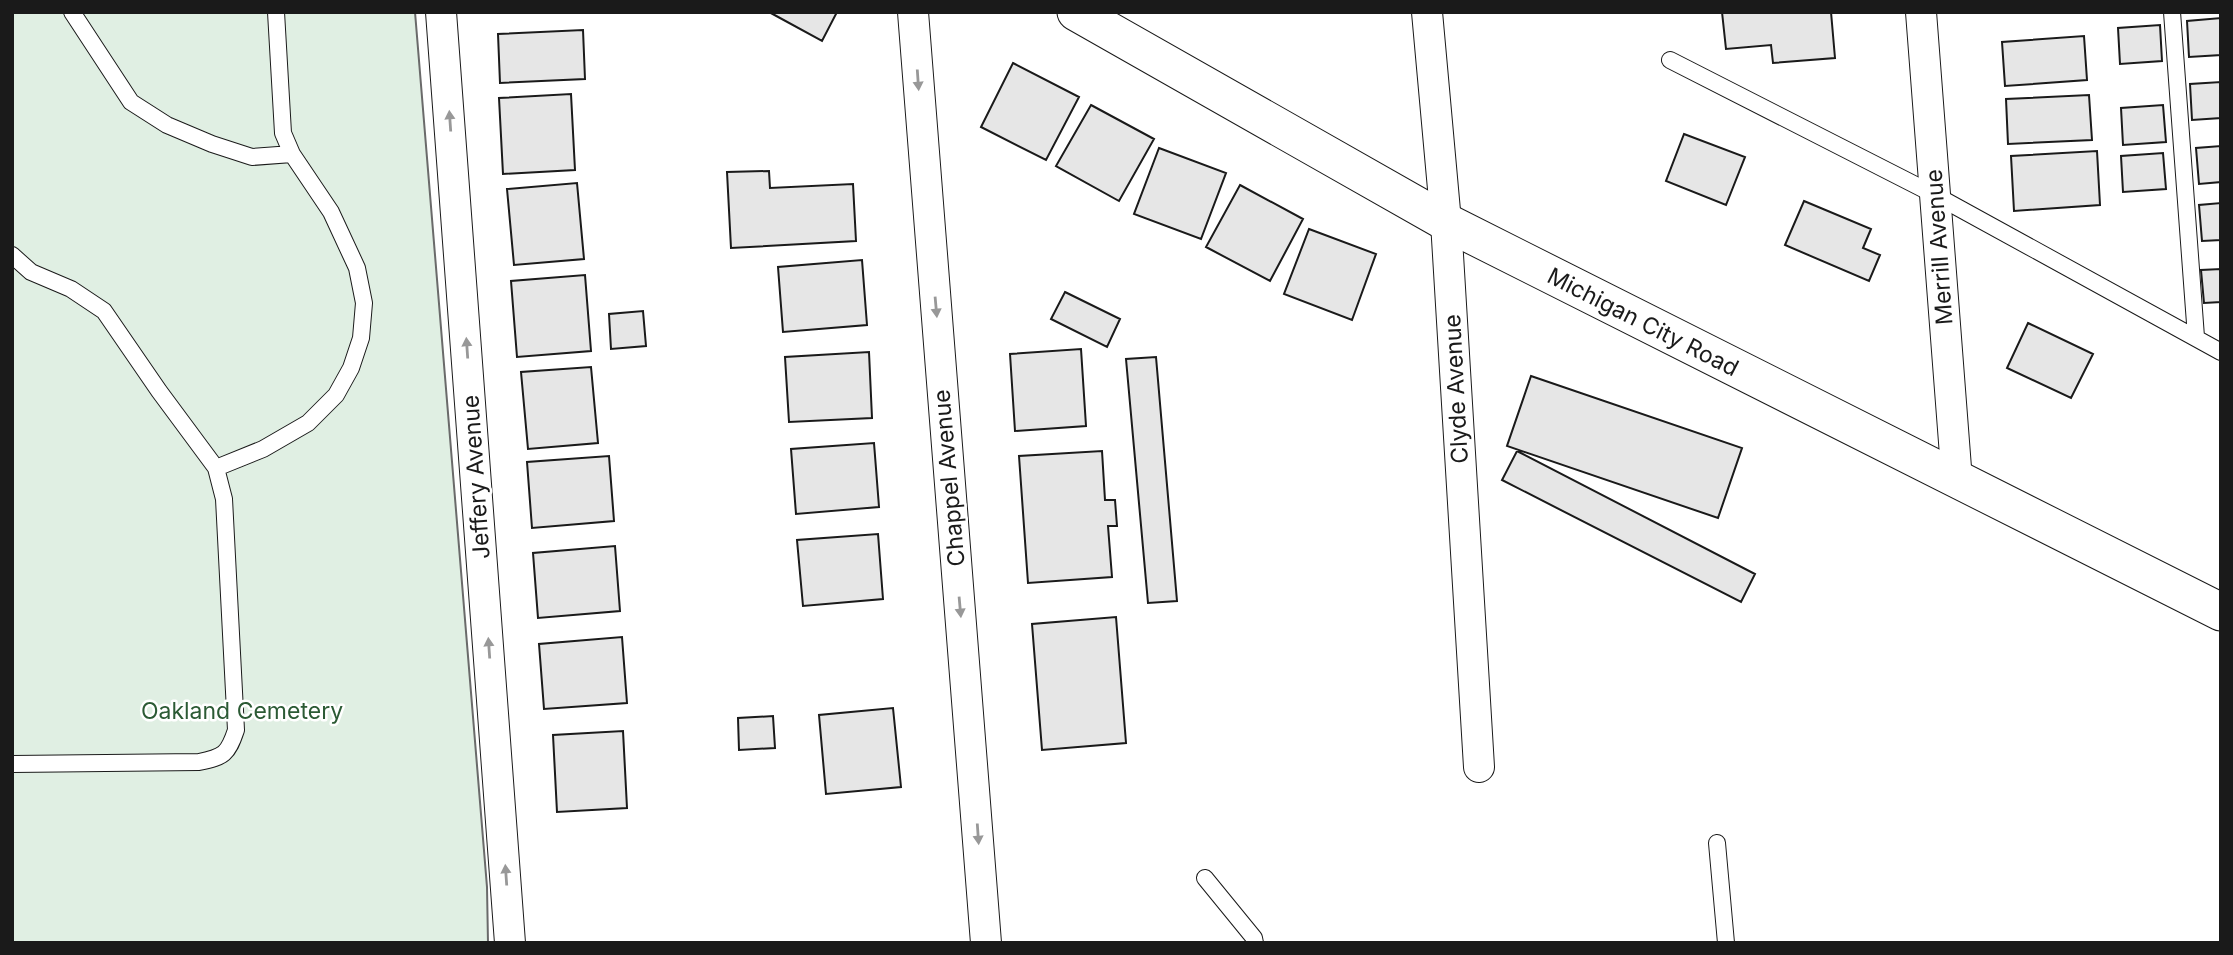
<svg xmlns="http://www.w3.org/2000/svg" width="2233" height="955" font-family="Inter,sans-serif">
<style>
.green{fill:#e0efe3;stroke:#6a6a6a;stroke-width:2}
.building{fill:#e6e6e6;stroke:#1a1a1a;stroke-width:2}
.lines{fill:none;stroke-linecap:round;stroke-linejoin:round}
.service-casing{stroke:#1a1a1a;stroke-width:18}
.minor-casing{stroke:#1a1a1a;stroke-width:32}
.tertiary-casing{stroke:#1a1a1a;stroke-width:39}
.service{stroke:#fff;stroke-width:16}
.minor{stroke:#fff;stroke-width:30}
.tertiary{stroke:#fff;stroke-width:37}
.oneway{fill:#989898}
.labels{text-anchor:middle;stroke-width:5;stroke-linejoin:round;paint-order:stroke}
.street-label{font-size:23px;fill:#1a1a1a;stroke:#fff}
.park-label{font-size:23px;fill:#2b5a34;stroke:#fff}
</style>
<rect width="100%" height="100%" fill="#fff"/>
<path class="green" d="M 12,12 L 415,12 L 487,887 L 488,943 L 12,943 Z"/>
<path class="building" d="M 769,12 L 837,12 L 822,41 Z
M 1722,12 L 1831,12 L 1835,58 L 1773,63 L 1771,45 L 1726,49 Z
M 2221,18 L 2221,55 L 2189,57 L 2187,21 Z
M 2160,25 L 2162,61 L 2120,64 L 2118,28 Z
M 583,30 L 585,79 L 500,83 L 498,34 Z
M 2084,36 L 2087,80 L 2005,86 L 2002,42 Z
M 1013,63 L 1079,97 L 1046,160 L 981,127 Z
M 2221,82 L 2221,118 L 2192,120 L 2190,84 Z
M 571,94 L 575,170 L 503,174 L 499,98 Z
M 2089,95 L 2092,140 L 2008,144 L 2006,99 Z
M 1091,105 L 1154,139 L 1119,201 L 1056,166 Z
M 2163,105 L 2166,142 L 2123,145 L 2121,108 Z
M 1684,134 L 1745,157 L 1726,205 L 1666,181 Z
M 2221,146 L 2221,182 L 2199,184 L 2196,148 Z
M 1159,148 L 1226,173 L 1201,239 L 1134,214 Z
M 2097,151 L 2100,205 L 2014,211 L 2011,156 Z
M 2163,153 L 2166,189 L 2123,192 L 2121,156 Z
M 769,171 L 770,188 L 853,184 L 856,241 L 731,248 L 727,172 Z
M 577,183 L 584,259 L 514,265 L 507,189 Z
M 1240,185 L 1303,219 L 1270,281 L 1206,247 Z
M 1804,201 L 1871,229 L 1863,248 L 1880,255 L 1869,281 L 1785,245 Z
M 2221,203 L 2221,240 L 2202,241 L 2199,205 Z
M 1309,229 L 1376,254 L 1352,320 L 1284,294 Z
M 862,260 L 867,325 L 783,332 L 778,267 Z
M 2221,269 L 2221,302 L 2204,303 L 2201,270 Z
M 585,275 L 591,351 L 517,357 L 511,281 Z
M 1065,292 L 1120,319 L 1107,347 L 1051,319 Z
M 643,311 L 646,346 L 611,349 L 609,314 Z
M 2028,323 L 2093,354 L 2071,398 L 2007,368 Z
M 1081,349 L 1086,426 L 1015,431 L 1010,354 Z
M 869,352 L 872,418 L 789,422 L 785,357 Z
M 1156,357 L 1177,601 L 1148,603 L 1126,359 Z
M 591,367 L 598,443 L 528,449 L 521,372 Z
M 1531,376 L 1742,448 L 1718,518 L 1507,446 Z
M 874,443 L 879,507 L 796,514 L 791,449 Z
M 1102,451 L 1105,500 L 1115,500 L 1117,526 L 1108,526 L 1112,577 L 1028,583 L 1019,456 Z
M 1517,451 L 1755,574 L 1741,602 L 1502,480 Z
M 609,456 L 614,521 L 532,528 L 527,462 Z
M 878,534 L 883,599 L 803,606 L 797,540 Z
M 615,546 L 620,611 L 538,618 L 533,553 Z
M 1116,617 L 1126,743 L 1042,750 L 1032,624 Z
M 622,637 L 627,703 L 544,709 L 539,644 Z
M 893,708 L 901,787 L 826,794 L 819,715 Z
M 773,716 L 775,748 L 739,750 L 738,718 Z
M 623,731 L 627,808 L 557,812 L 553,735 Z"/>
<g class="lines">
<g class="service-casing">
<path id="service" d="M 72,12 L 131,102 L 167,125 L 212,144 L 252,157 L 292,154
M 2172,12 L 2196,337
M 1670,60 L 1935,195 L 2221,352
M 12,255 L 31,272 L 71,289 L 104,311 L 159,391 L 216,468 L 224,499 L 236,730 C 228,754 224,757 199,762 L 12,764
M 216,468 L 263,449 L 308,423 L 336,395 L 351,368 L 361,338 L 364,303 L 357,268 L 331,212 L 292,154 L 283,133 L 276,12
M 1717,843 L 1726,943
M 1205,878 L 1254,938 L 1255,943"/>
</g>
<g class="minor-casing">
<path id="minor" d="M 441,12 L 510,943
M 913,12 L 986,943
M 1427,12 L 1446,222 L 1479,767
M 1921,12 L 1957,481"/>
</g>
<g class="tertiary-casing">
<path id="tertiary" d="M 1076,12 L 1446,222 L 2221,612"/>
</g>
<use href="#service" class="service"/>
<use href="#minor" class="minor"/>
<use href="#tertiary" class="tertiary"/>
</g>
<defs><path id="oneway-solid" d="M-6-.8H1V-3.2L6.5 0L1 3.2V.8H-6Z" transform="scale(1.75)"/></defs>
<g class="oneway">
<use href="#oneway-solid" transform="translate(918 80) rotate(86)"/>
<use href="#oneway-solid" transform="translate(450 121) rotate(-94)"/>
<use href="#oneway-solid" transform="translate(936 307) rotate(85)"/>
<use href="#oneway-solid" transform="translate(467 348) rotate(-94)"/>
<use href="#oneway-solid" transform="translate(960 607) rotate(85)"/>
<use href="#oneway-solid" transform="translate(489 648) rotate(-94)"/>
<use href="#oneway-solid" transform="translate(978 834) rotate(86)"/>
<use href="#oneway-solid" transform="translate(506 875) rotate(-94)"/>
</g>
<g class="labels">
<g class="street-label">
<text transform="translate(1939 247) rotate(-94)" y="8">Merrill Avenue</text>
<text transform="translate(1643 322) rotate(27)" y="8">Michigan City Road</text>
<text transform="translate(1456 389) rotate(-93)" y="8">Clyde Avenue</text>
<text transform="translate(476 477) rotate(-94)" y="8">Jeffery Avenue</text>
<text transform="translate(949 478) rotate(-95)" y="8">Chappel Avenue</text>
</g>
<g class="park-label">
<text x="242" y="719">Oakland Cemetery</text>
</g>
</g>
<rect width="2233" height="955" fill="none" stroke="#1a1a1a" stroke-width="28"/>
</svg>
